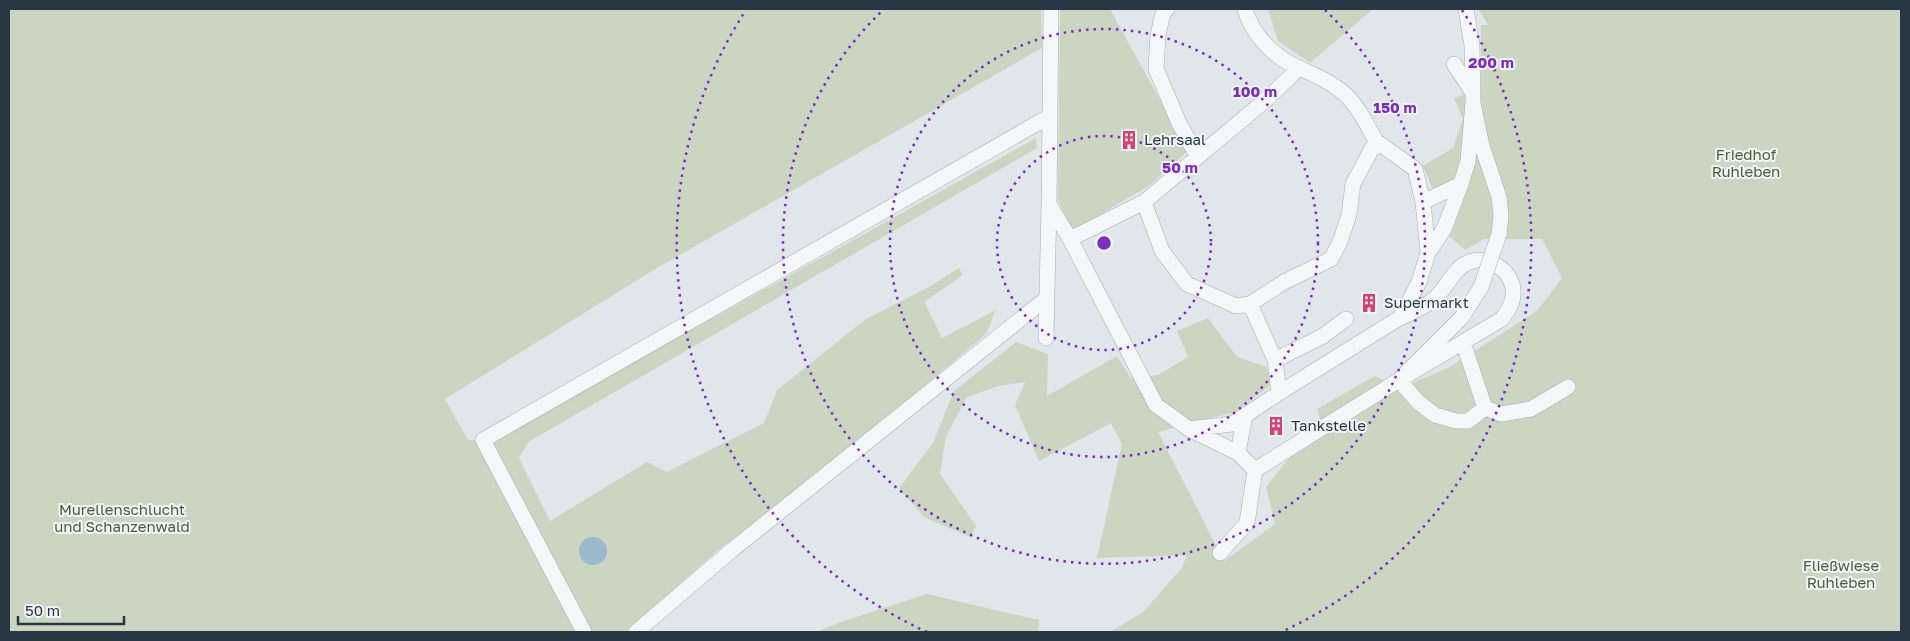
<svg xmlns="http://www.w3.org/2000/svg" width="1910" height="641" font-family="'Golos Text',sans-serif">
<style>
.green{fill:#cad5c2}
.water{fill:#9bbbcc}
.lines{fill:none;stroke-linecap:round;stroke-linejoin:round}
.minor-casing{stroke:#a6aeb5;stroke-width:16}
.minor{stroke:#f4f6f8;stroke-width:15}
.minor-bridge-casing{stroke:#a6aeb5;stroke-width:16;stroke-linecap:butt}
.minor-bridge{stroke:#f4f6f8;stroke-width:15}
.ring{fill:none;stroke:#7b2cbf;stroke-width:2.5;stroke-dasharray:2.5 5}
.labels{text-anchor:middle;stroke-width:4;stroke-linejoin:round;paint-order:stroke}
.poi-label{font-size:15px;fill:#293743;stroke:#f1f5f8;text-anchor:start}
.park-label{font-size:15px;fill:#445f35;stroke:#f1f5f8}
.centre{fill:#7b2cbf;stroke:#f1f5f8;stroke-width:2.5}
.ring-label{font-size:15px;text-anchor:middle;font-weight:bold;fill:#7b2cbf;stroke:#f1f5f8;stroke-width:4;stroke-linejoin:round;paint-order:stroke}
</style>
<rect width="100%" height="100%" fill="#e1e6ea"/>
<path class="green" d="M 9,9 L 1041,9 L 1042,48 L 657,268 L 445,399 L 468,440 L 497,439 L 1036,138 L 1037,148 L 528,442 L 519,458 L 550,521 L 647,462 L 667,472 L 764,423 L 777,390 L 866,319 L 927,288 L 959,268 L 963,275 L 924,302 L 942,338 L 996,310 L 986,334 L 833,463 L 718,550 L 626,632 L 9,632 Z
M 1060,9 L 1110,9 L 1188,151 L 1150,185 L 1072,231 L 1058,200 Z
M 1268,9 L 1373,9 L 1310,63 L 1278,41 Z
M 1478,9 L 1901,9 L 1901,632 L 1110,632 L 1143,612 L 1182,568 L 1187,555 L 1097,558 L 1122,444 L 1111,423 L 1039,461 L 1015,405 L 1025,382 L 999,386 L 967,397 L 946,436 L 940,474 L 976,526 L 970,537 L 924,517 L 899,488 L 933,443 L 954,391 L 1016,342 L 1048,354 L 1047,396 L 1117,356 L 1131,378 L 1158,375 L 1188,357 L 1177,331 L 1208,318 L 1237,357 L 1267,367 L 1272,384 L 1235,412 L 1158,432 L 1224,561 L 1275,524 L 1266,487 L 1320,419 L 1317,409 L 1375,376 L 1400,388 L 1448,368 L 1537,311 L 1562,278 L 1542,239 L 1484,239 L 1465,250 L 1447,234 L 1465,191 L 1433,190 L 1423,166 L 1453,148 L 1463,119 L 1454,98 L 1481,89 L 1481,25 L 1488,25 Z
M 927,594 L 1039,620 L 1038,632 L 816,632 L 841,622 Z"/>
<path class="water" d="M579 551a14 14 0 1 1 28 0a14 14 0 1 1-28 0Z"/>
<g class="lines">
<g class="minor-casing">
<path id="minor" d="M 1051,9 L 1049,204 L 1070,239 L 1156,405 L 1189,429 L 1232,424 L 1279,393 L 1275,360 L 1250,304
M 1167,9 L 1163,13 L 1158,35 L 1156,69 L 1179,123 L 1198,157
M 1245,9 C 1252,35 1275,58 1299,68
M 1466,9 L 1472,46 L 1473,103 L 1482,146 L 1499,197 L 1501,216 L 1499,234
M 1454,64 L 1473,93
M 1144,202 L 1162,251 L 1187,284 L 1236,306 L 1250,304 L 1284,282 L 1331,259 L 1340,242 L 1349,215 L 1353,184 L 1376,141 L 1415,169 L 1423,202
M 1070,239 L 1144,202 L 1268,98 L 1299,68 C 1315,75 1333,83 1346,95 C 1359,108 1367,125 1376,141
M 1428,253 L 1423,202 L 1461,184
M 1481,287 L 1462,317 L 1399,380 L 1418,402 L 1435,415 L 1456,421 L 1468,421 L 1485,408
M 1400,318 L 1419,282 L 1428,253 L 1444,229 L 1461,184 L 1468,161 L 1473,103
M 1046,338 L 1049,204
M 1463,342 L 1485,408 L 1501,414 L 1531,409 L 1568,387
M 1275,360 L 1323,336 L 1346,319
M 1245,415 L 1238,453 L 1255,470 L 1399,380 L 1502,319 C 1510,308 1516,298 1512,284 C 1507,268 1486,255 1469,262 C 1452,269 1447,289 1433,300 C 1421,309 1405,315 1393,322 C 1355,346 1317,369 1279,393
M 1189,429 L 1238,453
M 1220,553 L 1247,523 L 1255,470
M 584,632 L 483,440 L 1050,116
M 636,632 L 732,550 L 1047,298"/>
</g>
<use href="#minor" class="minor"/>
<g class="minor-bridge-casing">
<path id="minor-bridge" d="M 1481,287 L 1499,234"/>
</g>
<use href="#minor-bridge" class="minor-bridge"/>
</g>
<g class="ring">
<circle cx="1104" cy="243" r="107"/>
<circle cx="1104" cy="243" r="214"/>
<path d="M1325 10A321 321 0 1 1 883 10"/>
<path d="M927 632A427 427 0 0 1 746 10M1462 10A427 427 0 0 1 1281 632"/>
</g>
<defs>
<g id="building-bare" transform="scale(1.5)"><path d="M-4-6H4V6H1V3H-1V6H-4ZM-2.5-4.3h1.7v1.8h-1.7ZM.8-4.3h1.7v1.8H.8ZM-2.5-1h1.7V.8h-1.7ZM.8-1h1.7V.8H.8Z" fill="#d44271" stroke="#f1f5f8" stroke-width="2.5" paint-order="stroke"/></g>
</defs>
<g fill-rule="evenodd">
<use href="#building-bare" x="1129" y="140"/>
<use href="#building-bare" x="1369" y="303"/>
<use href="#building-bare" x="1276" y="426"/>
</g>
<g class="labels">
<g class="poi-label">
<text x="1144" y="145">Lehrsaal</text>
<text x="1384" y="308">Supermarkt</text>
<text x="1291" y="431">Tankstelle</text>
</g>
<g class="park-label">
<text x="1746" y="160">Friedhof<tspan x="1746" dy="17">Ruhleben</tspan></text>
<text x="122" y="515">Murellenschlucht<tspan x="122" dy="17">und Schanzenwald</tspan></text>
<text x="1841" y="571">Fließwiese<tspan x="1841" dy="17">Ruhleben</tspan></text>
</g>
</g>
<circle cx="1104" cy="243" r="8" class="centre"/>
<g class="ring-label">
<text x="1491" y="68">200 m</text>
<text x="1255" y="97">100 m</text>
<text x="1395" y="113">150 m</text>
<text x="1180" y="173">50 m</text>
</g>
<rect width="1910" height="641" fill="none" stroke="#293743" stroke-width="20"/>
<path d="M18 616v8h106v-8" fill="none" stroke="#293743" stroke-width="2.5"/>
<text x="25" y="616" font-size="15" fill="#293743" stroke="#f1f5f8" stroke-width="4" paint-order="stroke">50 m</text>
</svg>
